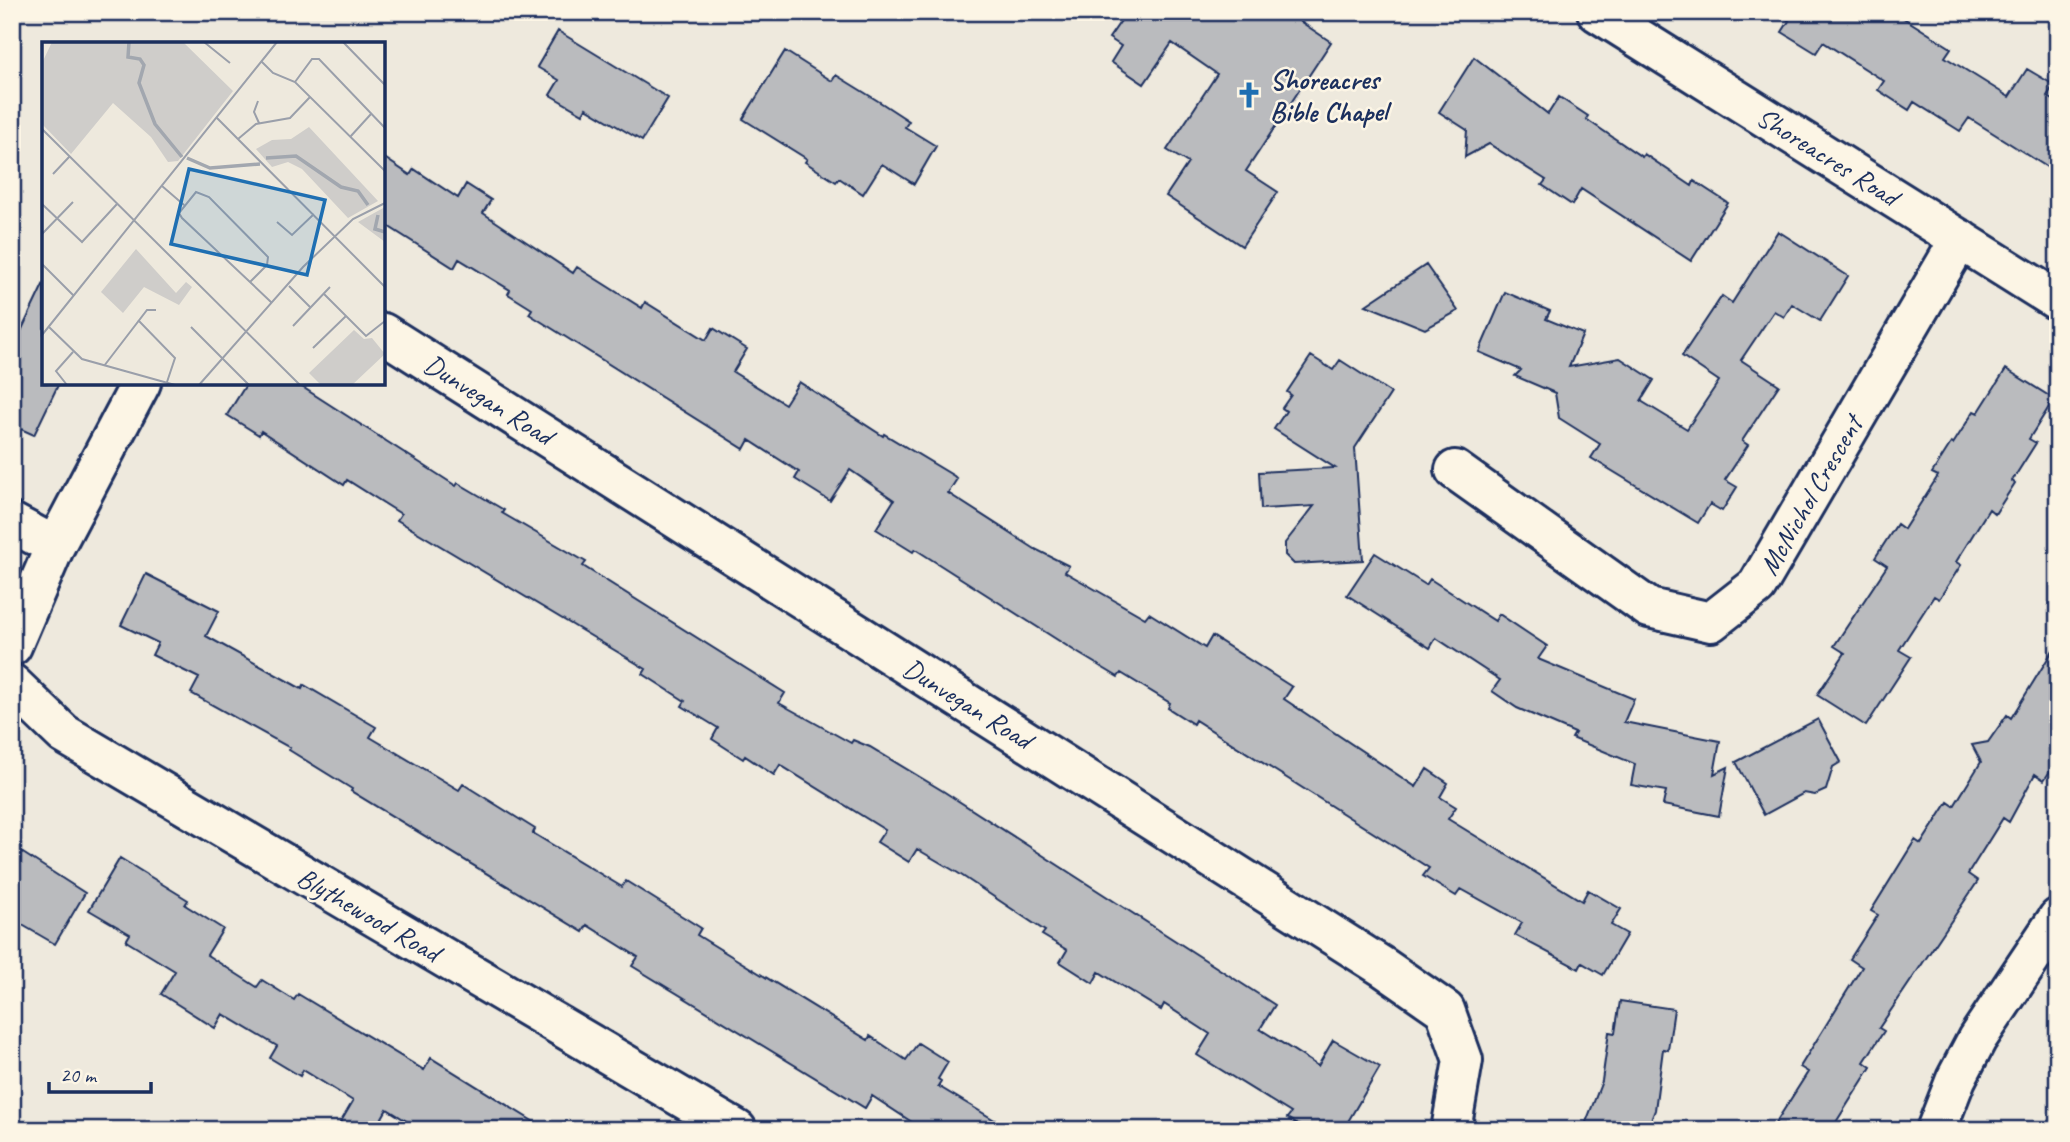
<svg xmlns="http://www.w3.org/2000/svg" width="2070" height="1142" font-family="Caveat,sans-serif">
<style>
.building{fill:#babbbe;stroke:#1b2f5e;stroke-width:2}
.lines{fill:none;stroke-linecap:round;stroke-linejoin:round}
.minor-casing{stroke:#1b2f5e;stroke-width:44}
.minor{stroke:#fcf5e5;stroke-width:38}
.labels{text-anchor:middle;stroke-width:5;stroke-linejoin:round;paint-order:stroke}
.poi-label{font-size:28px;font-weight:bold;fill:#1b2f5e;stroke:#fcf5e5;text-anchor:start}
.street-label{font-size:28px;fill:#1b2f5e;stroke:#fcf5e5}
.inset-river{fill:none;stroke:#a2a7af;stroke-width:3.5}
.inset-road{fill:none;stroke:#9a9faa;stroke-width:2}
.view{fill:#1f6fb2;fill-opacity:0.15;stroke:#1f6fb2;stroke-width:3.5}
.inset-edge{fill:none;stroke:#1b2f5e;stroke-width:3.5}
</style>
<rect width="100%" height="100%" fill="#eee9dd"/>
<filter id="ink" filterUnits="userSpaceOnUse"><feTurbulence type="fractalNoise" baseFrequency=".0143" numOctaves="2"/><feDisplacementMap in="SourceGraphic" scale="14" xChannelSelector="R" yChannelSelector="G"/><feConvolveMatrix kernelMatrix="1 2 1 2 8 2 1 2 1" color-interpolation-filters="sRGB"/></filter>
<g filter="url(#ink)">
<path class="building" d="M 1127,12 L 1286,12 L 1331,42 L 1246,171 L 1278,192 L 1242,246 L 1166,196 L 1188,163 L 1167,150 L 1217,74 L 1172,43 L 1144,84 L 1111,62 L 1121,46 L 1109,38 Z
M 1776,12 L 1894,12 L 1951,48 L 1945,57 L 2009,97 L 2027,69 L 2054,85 L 2047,96 L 2058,103 L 2058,174 L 1969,118 L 1960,131 L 1914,102 L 1909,110 L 1878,90 L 1884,81 L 1823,42 L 1816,53 L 1782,32 L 1789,21 Z
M 558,31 L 668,98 L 642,141 L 586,108 L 583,114 L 550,95 L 559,80 L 537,67 Z
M 785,51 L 832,81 L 836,75 L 883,104 L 909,121 L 905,127 L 936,146 L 914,184 L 882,164 L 863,194 L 839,178 L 836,182 L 805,162 L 807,159 L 743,119 Z
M 1474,57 L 1548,114 L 1559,97 L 1588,116 L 1586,119 L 1642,157 L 1644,154 L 1692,186 L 1694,181 L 1728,203 L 1691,261 L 1581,189 L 1572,205 L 1542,185 L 1546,180 L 1489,144 L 1465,157 L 1467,130 L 1439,112 Z
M 383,157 L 410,175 L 414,169 L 458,198 L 466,184 L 491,200 L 483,213 L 573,273 L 577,267 L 642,308 L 645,302 L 706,340 L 713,328 L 747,349 L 733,372 L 785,404 L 799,382 L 883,436 L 884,434 L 954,476 L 957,479 L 948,493 L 1035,549 L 1069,566 L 1065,572 L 1145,618 L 1149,613 L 1205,648 L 1212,636 L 1292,687 L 1284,699 L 1416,787 L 1427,769 L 1448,783 L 1440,797 L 1456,807 L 1448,819 L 1582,901 L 1588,890 L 1621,909 L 1611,925 L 1627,934 L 1603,975 L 1582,963 L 1579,969 L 1515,935 L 1522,923 L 1461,889 L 1456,896 L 1423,876 L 1429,868 L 1195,720 L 1193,724 L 1168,708 L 1170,703 L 1121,673 L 1118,677 L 1078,653 L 915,549 L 913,552 L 876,529 L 894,500 L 850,470 L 830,501 L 795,479 L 799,472 L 749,440 L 744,449 L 529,314 L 532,309 L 508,294 L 510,290 L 459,259 L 454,268 L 383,223 Z
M 1778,231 L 1848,276 L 1820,321 L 1792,304 L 1784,317 L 1774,311 L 1741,360 L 1779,385 L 1742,441 L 1748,445 L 1725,480 L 1737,487 L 1722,511 L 1710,504 L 1698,523 L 1591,458 L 1600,444 L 1559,418 L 1555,393 L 1515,376 L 1521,370 L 1479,352 L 1505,292 L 1550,311 L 1546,319 L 1583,334 L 1569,367 L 1620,358 L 1654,380 L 1641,401 L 1687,429 L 1719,381 L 1682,356 L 1722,296 L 1732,303 Z
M 1426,265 L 1458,311 L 1425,329 L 1366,305 Z
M 44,283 L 44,383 L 59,383 L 34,435 L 12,425 L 12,350 Z
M 1311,356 L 1333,370 L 1340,360 L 1391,393 L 1355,448 L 1363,560 L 1294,564 L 1285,555 L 1285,543 L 1314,506 L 1261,509 L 1259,472 L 1335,468 L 1274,429 L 1286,411 L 1282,408 L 1291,395 L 1287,392 Z
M 2006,369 L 2054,399 L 2029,439 L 2036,443 L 2012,481 L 2015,483 L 1995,514 L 1989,509 L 1956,562 L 1961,565 L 1939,599 L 1934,596 L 1899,650 L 1911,657 L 1866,726 L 1817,695 L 1845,653 L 1834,646 L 1887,566 L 1875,558 L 1897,524 L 1904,529 L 1938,476 L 1932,473 L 1951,443 L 1953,444 L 1974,411 L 1978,413 Z
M 247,383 L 296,383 L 456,486 L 458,483 L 504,510 L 502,513 L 586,562 L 583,566 L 785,693 L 779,703 L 851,743 L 853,740 L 870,747 L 943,791 L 1275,1005 L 1260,1029 L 1318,1066 L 1333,1040 L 1380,1067 L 1343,1130 L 1307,1130 L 1287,1118 L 1291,1113 L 1197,1055 L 1210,1034 L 1164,1004 L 1161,1010 L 1099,972 L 1093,983 L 1060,962 L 1067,950 L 1042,935 L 1045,931 L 958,873 L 917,849 L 909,862 L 877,842 L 885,830 L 780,765 L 774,775 L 745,756 L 743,759 L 712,739 L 718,728 L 682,706 L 685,701 L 643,674 L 646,669 L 397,520 L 401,514 L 347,480 L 344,485 L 261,431 L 259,435 L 227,415 Z
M 1375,553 L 1426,585 L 1430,579 L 1495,621 L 1499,614 L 1547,646 L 1538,659 L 1634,699 L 1624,722 L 1720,741 L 1714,774 L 1728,767 L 1719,816 L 1663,805 L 1666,791 L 1631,785 L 1635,764 L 1572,738 L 1575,733 L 1517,708 L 1492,691 L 1500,680 L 1436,638 L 1430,648 L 1347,595 Z
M 146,574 L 219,611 L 206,636 L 302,689 L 304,685 L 376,727 L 370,737 L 459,790 L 463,784 L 535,829 L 533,833 L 622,887 L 626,881 L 701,928 L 697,935 L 868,1040 L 870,1036 L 906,1060 L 918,1043 L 948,1062 L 938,1079 L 941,1081 L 938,1086 L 1011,1130 L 924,1130 L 872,1096 L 865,1108 L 632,966 L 638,957 L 587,925 L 583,932 L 351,791 L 352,789 L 289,750 L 290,748 L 191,693 L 199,678 L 152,655 L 158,643 L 121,625 Z
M 2058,642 L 2058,760 L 2044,780 L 2035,774 L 2009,822 L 2003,818 L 1968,874 L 1978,881 L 1879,1028 L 1884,1031 L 1864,1062 L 1871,1067 L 1831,1130 L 1771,1130 L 1808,1072 L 1800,1067 L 1862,967 L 1850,959 L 1878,915 L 1871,911 L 1915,840 L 1921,844 L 1948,802 L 1954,806 L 1981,762 L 1972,745 L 1988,742 L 2007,715 L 2011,718 Z
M 1818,719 L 1841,762 L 1833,767 L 1826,790 L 1815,795 L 1804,793 L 1764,815 L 1736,762 Z
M 12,846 L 85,893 L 55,944 L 12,919 Z
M 120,858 L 188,900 L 185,905 L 223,929 L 207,955 L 257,987 L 262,980 L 294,1000 L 298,994 L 424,1070 L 431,1058 L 547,1130 L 421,1130 L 387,1109 L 375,1130 L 336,1130 L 353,1101 L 303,1070 L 300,1076 L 270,1058 L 277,1046 L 223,1014 L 215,1028 L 161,994 L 175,971 L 126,941 L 130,934 L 89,910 Z
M 1620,1001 L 1674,1009 L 1668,1050 L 1663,1049 L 1655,1110 L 1647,1130 L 1583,1130 L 1602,1081 L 1609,1032 L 1615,1033 Z"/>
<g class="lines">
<g class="minor-casing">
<path id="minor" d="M 1597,12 L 2058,301
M 383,333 L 1383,967 L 1445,1010 L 1463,1060 L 1451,1130
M 1455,470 L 1649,608 L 1711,622 L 1757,586 L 1960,239
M 12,523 L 55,546
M 12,646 L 55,546 L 141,383
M 12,684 L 64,734 L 737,1130
M 1936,1130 L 1956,1079 L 1977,1039 L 2058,918"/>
</g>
<use href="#minor" class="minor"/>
</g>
</g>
<defs>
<g id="church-bare" transform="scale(2.1)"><path d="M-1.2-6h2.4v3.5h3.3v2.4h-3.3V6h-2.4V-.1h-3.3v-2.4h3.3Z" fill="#1f6fb2" stroke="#fcf5e5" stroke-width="2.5" paint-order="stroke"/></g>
</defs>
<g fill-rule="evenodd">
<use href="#church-bare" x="1249" y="95"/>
</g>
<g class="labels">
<g class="poi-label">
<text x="1270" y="89">Shoreacres<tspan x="1270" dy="32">Bible Chapel</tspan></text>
</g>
<g class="street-label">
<text transform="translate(1828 156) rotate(32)" y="10">Shoreacres Road</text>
<text transform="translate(489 399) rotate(32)" y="10">Dunvegan Road</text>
<text transform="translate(1810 495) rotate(-60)" y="10">McNichol Crescent</text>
<text transform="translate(968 703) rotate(32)" y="10">Dunvegan Road</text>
<text transform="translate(369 914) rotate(30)" y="10">Blythewood Road</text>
</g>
</g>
<g transform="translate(42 42)">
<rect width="343" height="343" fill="#eee9dd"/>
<path d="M 10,0 L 141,0 L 191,49 L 136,119 L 126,120 L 109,95 L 71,61 L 29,112 L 0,82 L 0,21 ZM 267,85 L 336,159 L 306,176 L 260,127 L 246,120 L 230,125 L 214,107 L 230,98 L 249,97 ZM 343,165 L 343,200 L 316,180 ZM 94,207 L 134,251 L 144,240 L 150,245 L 137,263 L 102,245 L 81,271 L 59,250 ZM 312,288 L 322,297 L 330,296 L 343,312 L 310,343 L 279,343 L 267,331 Z" fill="#cfcdca"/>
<path class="inset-river" d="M 87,0 L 86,15 L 98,17 L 102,23 L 97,41 L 113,82 L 140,115M 145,116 L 168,126 L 218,122M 224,116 L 254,114 L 299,145 L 316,149 L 326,163M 336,173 L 333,187 L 343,190"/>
<path class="inset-road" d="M 162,0 L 188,21M 301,0 L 343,43M 219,19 L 231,31 L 253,40 L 343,129M 253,40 L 270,17 L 277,17 L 343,86M 216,59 L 212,70 L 217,81M 175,76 L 343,245M 0,87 L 258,343M 308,95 L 329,72M 196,97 L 214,82 L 248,76 L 268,55M 11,132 L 28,114M 120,144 L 142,163M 0,162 L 40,200 L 75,162M 235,180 L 250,193 L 272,172M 0,192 L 31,160M 0,222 L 31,253M 208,240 L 225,223 L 226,215 L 167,155 L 154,150 L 137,171 L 140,176 L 208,240 L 230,261M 247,244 L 268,265M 282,252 L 324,294 L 343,279M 96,278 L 133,316 L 125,340M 251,284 L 288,245M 7,285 L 40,317 L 133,343M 149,285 L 207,343M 0,293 L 235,0M 271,306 L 304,274M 62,324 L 105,268 L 114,268M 25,343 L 14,329 L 31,310M 157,343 L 261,225 L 311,177 L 343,161"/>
<path class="view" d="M 147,127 L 283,158 L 265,233 L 129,202 Z"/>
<rect width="343" height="343" class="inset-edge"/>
</g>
<rect width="2070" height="1142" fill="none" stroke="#fcf5e5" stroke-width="42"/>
<rect x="21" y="21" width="2028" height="1100" fill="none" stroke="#1b2f5e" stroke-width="2.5" filter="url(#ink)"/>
<path d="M49 1082v10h102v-10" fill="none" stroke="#1b2f5e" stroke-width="3.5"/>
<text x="60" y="1082" font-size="21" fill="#1b2f5e" stroke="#fcf5e5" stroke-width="5" paint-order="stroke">20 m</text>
</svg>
